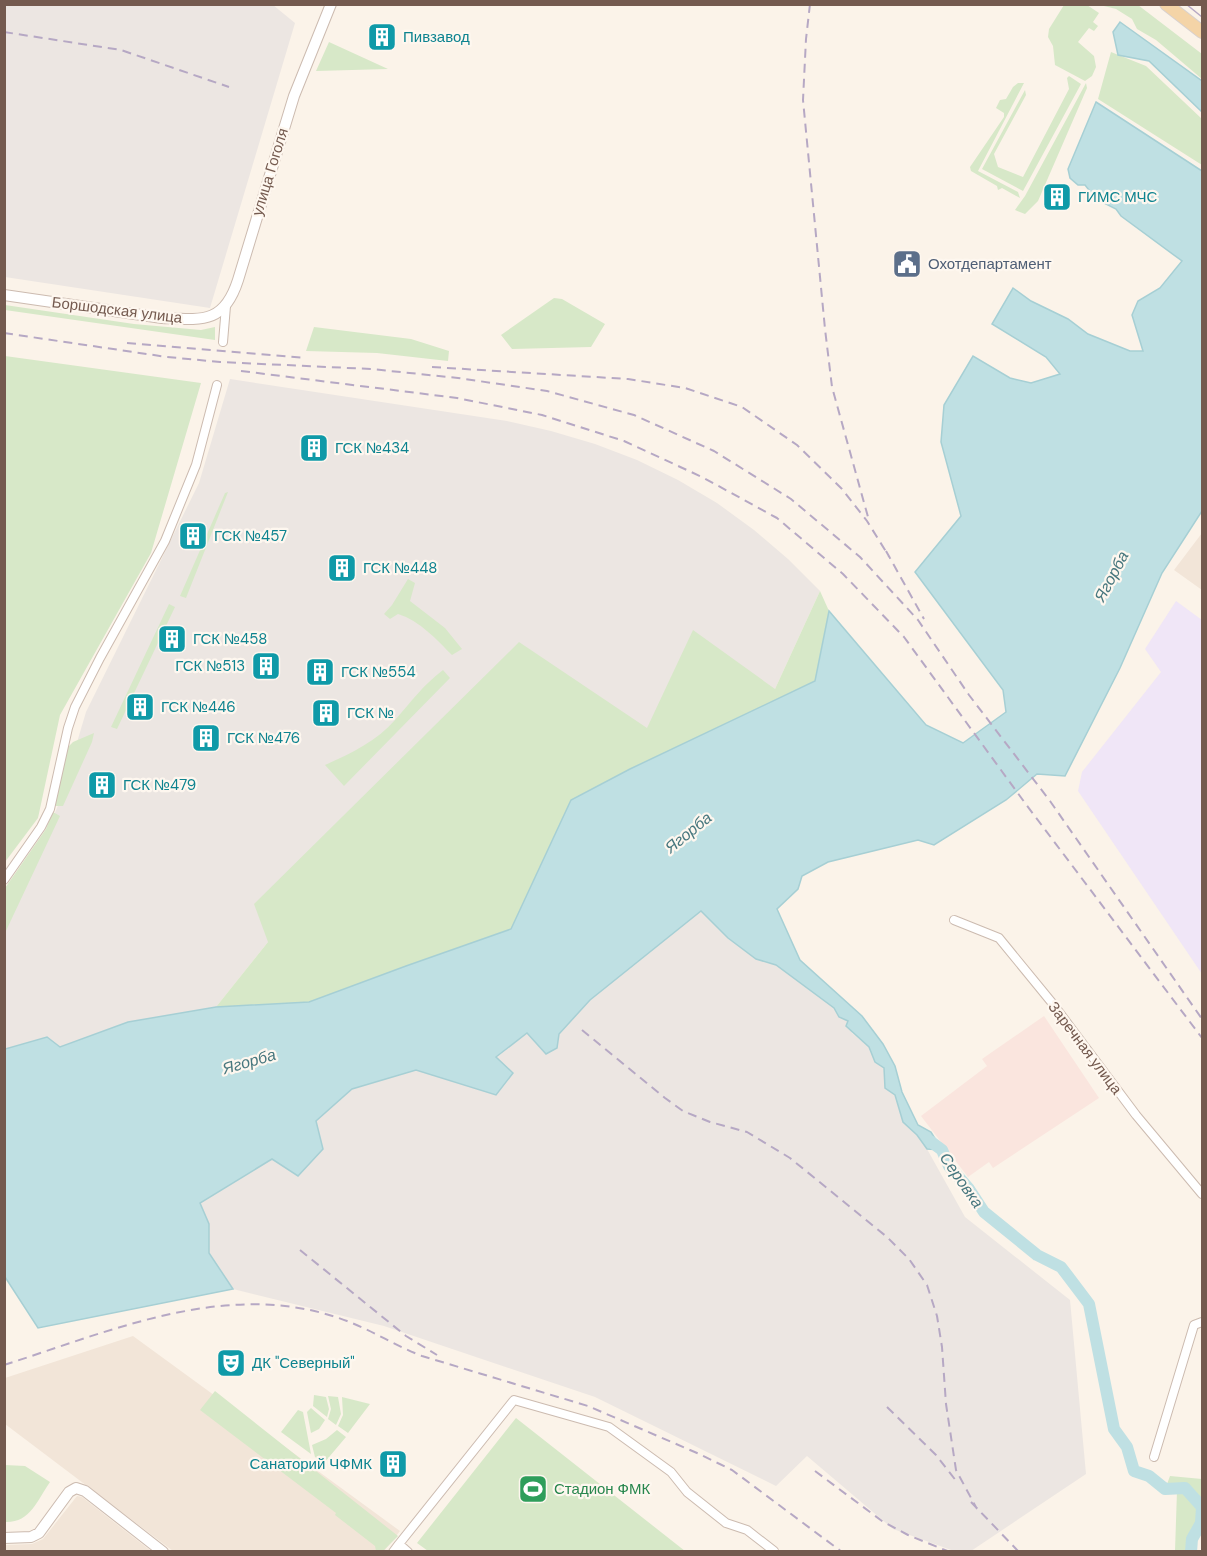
<svg xmlns="http://www.w3.org/2000/svg" width="1207" height="1556" font-family="'DM Sans',sans-serif">
<style>
.residential{fill:#f2e5d8}
.commercial{fill:#fae5de}
.industrial{fill:#ece6e2}
.education{fill:#f0e6f7}
.green{fill:#d7e8c8}
.water{fill:#bfe0e3;stroke:#a6cfd4;stroke-width:1.5}
.lines{fill:none;stroke-linecap:round;stroke-linejoin:round}
.river{stroke:#bfe0e3;stroke-width:12}
.minor-casing{stroke:#ccbbb0;stroke-width:10}
.tertiary-casing{stroke:#ccbbb0;stroke-width:12}
.primary-casing{stroke:#d8d1ce;stroke-width:14}
.minor{stroke:#fff;stroke-width:8}
.tertiary{stroke:#fff;stroke-width:10}
.primary{stroke:#f4d4a7;stroke-width:12}
.tram{stroke:#b6a8c4;stroke-width:1.5}
.rail{stroke:#b6a8c4;stroke-width:2;stroke-dasharray:9 6;stroke-linecap:butt}
.labels{text-anchor:middle;stroke-width:4.5;stroke-linejoin:round;paint-order:stroke}
.culture-label{font-size:15px;fill:#0d838f;stroke:#fef7ef;text-anchor:start}
.street-label{font-size:15px;fill:#745a4f;stroke:#fef7ef}
.service-label{font-size:15px;fill:#4e5e75;stroke:#fef7ef;text-anchor:start}
.leisure-label{font-size:15px;fill:#27864d;stroke:#fef7ef;text-anchor:start}
.water-label{font-size:16px;font-style:italic;fill:#47777e;stroke:#fef7ef}
</style>
<rect width="100%" height="100%" fill="#fbf3e9"/>
<path class="residential" d="M 1202,533 L 1202,590 L 1174,570 Z
M 133,1336 L 400,1531 L 384,1551 L 173,1551 L 5,1424 L 5,1378 Z
M 77,1496 L 82,1497 L 151,1551 L 5,1551 L 5,1545 L 32,1544 L 43,1539 Z"/>
<path class="commercial" d="M 1044,1016 L 1099,1098 L 993,1168 L 989,1162 L 968,1177 L 921,1116 L 987,1066 L 982,1059 Z"/>
<path class="industrial" d="M 4,5 L 273,5 L 295,23 L 210,308 L 5,277 Z
M 230,379 L 507,421 L 551,431 L 595,444 L 637,460 L 678,480 L 717,503 L 754,530 L 788,559 L 820,591 L 775,689 L 648,728 L 268,942 L 216,1007 L 128,1022 L 60,1047 L 47,1037 L 5,1049 L 5,894 L 47,832 L 59,803 L 86,712 L 199,483 Z
M 701,911 L 729,938 L 756,959 L 776,965 L 834,1008 L 839,1017 L 848,1021 L 852,1033 L 869,1047 L 875,1061 L 885,1068 L 885,1088 L 895,1094 L 903,1122 L 917,1135 L 927,1149 L 965,1217 L 1070,1300 L 1086,1474 L 971,1551 L 954,1551 L 893,1529 L 807,1456 L 776,1486 L 595,1397 L 384,1326 L 233,1289 L 209,1253 L 209,1224 L 199,1203 L 272,1159 L 352,1089 L 416,1070 L 496,1095 L 496,1058 L 527,1033 L 546,1054 L 559,1034 L 590,1000 Z"/>
<path class="education" d="M 1176,601 L 1202,620 L 1202,974 L 1078,791 L 1082,772 L 1161,672 L 1145,649 Z"/>
<path class="green" d="M 1064,5 L 1087,5 L 1099,13 L 1093,22 L 1098,26 L 1094,31 L 1089,28 L 1078,42 L 1094,56 L 1096,67 L 1092,76 L 1085,81 L 1055,65 L 1053,46 L 1048,37 L 1049,29 Z
M 1100,5 L 1138,5 L 1202,54 L 1202,79 L 1156,40 L 1137,29 L 1132,19 L 1116,9 Z
M 329,42 L 388,69 L 316,71 Z
M 1111,52 L 1146,66 L 1202,119 L 1202,165 L 1098,99 Z
M 1069,76 L 1081,84 L 1023,191 L 982,169 L 1025,90 L 1026,95 L 994,154 L 998,167 L 1023,177 L 1069,89 L 1067,78 Z
M 1018,83 L 1024,83 L 978,171 L 1018,192 L 1020,198 L 1002,188 L 998,190 L 997,186 L 971,171 L 970,167 L 1004,117 L 1004,113 L 996,108 L 1000,100 L 1006,99 L 1013,87 Z
M 1086,83 L 1087,88 L 1038,201 L 1025,214 L 1015,210 L 1025,196 Z
M 554,298 L 562,299 L 605,324 L 591,347 L 512,349 L 501,335 Z
M 5,305 L 134,324 L 201,330 L 215,327 L 215,340 L 5,310 Z
M 314,327 L 411,339 L 449,351 L 448,361 L 377,353 L 306,351 Z
M 5,356 L 201,383 L 151,553 L 60,715 L 38,818 L 5,862 Z
M 228,492 L 186,598 L 180,596 L 225,493 Z
M 408,579 L 415,583 L 410,601 L 445,628 L 462,649 L 452,655 C 436,639 420,621 398,614 L 390,619 L 384,614 L 392,605 Z
M 820,591 L 829,611 L 815,681 L 630,769 L 571,800 L 511,929 L 406,966 L 309,1002 L 216,1007 L 268,942 L 254,904 L 519,642 L 647,728 L 693,630 L 775,689 Z
M 169,604 L 175,607 L 117,729 L 111,727 Z
M 443,670 L 450,678 L 344,786 L 325,765 C 350,754 377,741 395,720 C 412,701 422,686 443,670 Z
M 94,733 L 92,742 L 63,806 L 55,806 L 68,747 L 73,742 Z
M 53,812 L 60,816 L 5,933 L 5,888 L 46,829 Z
M 215,1391 L 398,1536 L 383,1551 L 376,1551 L 375,1546 L 335,1515 L 336,1513 L 200,1410 Z
M 314,1395 L 326,1397 L 329,1409 L 327,1417 L 313,1406 Z
M 328,1396 L 338,1397 L 341,1414 L 336,1425 L 328,1419 L 331,1409 Z
M 342,1397 L 370,1404 L 348,1433 L 338,1426 L 343,1415 Z
M 311,1408 L 325,1420 L 319,1429 L 311,1433 L 307,1412 Z
M 298,1410 L 303,1412 L 311,1454 L 281,1432 Z
M 516,1418 L 685,1551 L 428,1551 L 417,1543 Z
M 337,1430 L 346,1437 L 324,1463 L 315,1457 L 312,1445 L 326,1439 Z
M 5,1465 L 25,1466 L 50,1482 C 37,1501 30,1523 5,1522 Z
M 1170,1476 L 1202,1479 L 1202,1502 L 1187,1485 L 1166,1487 Z
M 1177,1491 L 1184,1491 L 1199,1509 L 1198,1523 L 1189,1538 L 1188,1551 L 1175,1551 Z"/>
<path class="water" d="M 1120,22 L 1202,81 L 1202,112 L 1149,61 L 1118,55 L 1113,32 Z
M 1096,102 L 1202,171 L 1202,511 L 1162,573 L 1120,668 L 1065,776 L 1037,774 L 1006,800 L 934,845 L 918,840 L 828,862 L 802,876 L 798,889 L 777,909 L 800,960 L 862,1016 L 883,1044 L 895,1066 L 902,1092 L 918,1125 L 931,1132 L 942,1150 L 927,1149 L 917,1135 L 903,1122 L 895,1095 L 885,1088 L 884,1068 L 875,1062 L 869,1047 L 846,1026 L 848,1021 L 839,1017 L 834,1008 L 776,965 L 756,959 L 728,938 L 701,911 L 590,1000 L 559,1034 L 557,1048 L 546,1054 L 527,1033 L 496,1057 L 513,1073 L 496,1095 L 416,1070 L 352,1089 L 316,1121 L 323,1149 L 298,1176 L 272,1159 L 200,1203 L 209,1224 L 209,1253 L 233,1289 L 38,1328 L 5,1277 L 5,1049 L 47,1037 L 60,1047 L 128,1022 L 216,1007 L 309,1002 L 406,966 L 511,929 L 571,800 L 630,769 L 815,681 L 829,611 L 926,725 L 963,743 L 1006,712 L 1003,690 L 915,572 L 961,516 L 941,442 L 944,405 L 973,356 L 1010,378 L 1031,383 L 1060,374 L 1046,357 L 992,324 L 1013,288 L 1031,301 L 1068,319 L 1088,334 L 1130,351 L 1143,351 L 1132,315 L 1138,301 L 1160,288 L 1182,261 L 1121,216 L 1116,209 L 1096,199 L 1085,185 L 1078,185 L 1070,178 L 1068,169 Z"/>
<g class="lines">
<path class="river" d="M 930,1141 L 942,1150 L 949,1166 L 969,1189 L 984,1212 L 1037,1255 L 1061,1267 L 1089,1304 L 1114,1429 L 1127,1447 L 1134,1471 L 1149,1476 L 1165,1489 L 1185,1488 L 1202,1507 L 1201,1523 L 1192,1539 L 1191,1552"/>
<g class="minor-casing">
<path id="minor" d="M 223,342 L 226,306
M 4,880 L 41,827 L 50,809 L 68,728 L 75,707 L 100,658 L 165,541 L 196,465 L 217,385
M 954,920 L 999,938 L 1053,1004 L 1136,1115 L 1202,1194
M 1154,1457 L 1194,1325 L 1202,1322
M 399,1544 L 514,1400 L 609,1427 L 671,1472 L 687,1492 L 726,1523 L 747,1530 L 774,1551
M 393,1552 L 399,1544 L 408,1552"/>
</g>
<g class="tertiary-casing">
<path id="tertiary" d="M 4,295 L 162,318 C 202,320 224,324 238,280 L 294,96 L 331,4
M 4,1538 L 31,1537 L 39,1533 L 69,1492 L 76,1488 L 85,1491 L 163,1552"/>
</g>
<g class="primary-casing">
<path id="primary" d="M 1166,4 L 1202,32"/>
</g>
<use href="#minor" class="minor"/>
<use href="#tertiary" class="tertiary"/>
<use href="#primary" class="primary"/>
<path class="tram" d="M 1186,4 L 1202,17"/>
<path class="rail" d="M 810,4 L 806,39 L 803,100 L 825,329 L 832,387 L 868,517
M 4,32 L 121,50 L 229,87
M 4,333 L 167,357 L 220,362 L 371,369 L 458,378 L 547,391 L 634,415 L 714,451 L 791,499 L 860,557 L 918,620 L 969,695 L 1050,801 L 1202,1019
M 127,343 L 306,358
M 432,367 L 628,379 L 685,388 L 742,407 L 797,445 L 842,489 L 867,521 L 890,558
M 241,371 L 457,398 L 542,415 L 624,441 L 702,477 L 777,518 L 843,574 L 904,637 L 1025,803 L 1202,1038
M 886,551 L 924,619
M 582,1030 L 665,1098 L 683,1111 L 710,1122 L 747,1132 L 790,1158 L 887,1237 L 909,1259 L 927,1285 L 937,1316 L 942,1347 L 946,1404 L 956,1470 L 977,1509
M 300,1250 L 406,1336 L 437,1355
M 4,1365 C 114,1330 232,1277 347,1321 C 373,1331 396,1346 422,1356 L 588,1406 L 697,1453 L 732,1470 L 842,1552
M 887,1407 L 936,1455 L 957,1482
M 815,1471 L 882,1521 L 908,1535 L 950,1552
M 971,1502 L 1019,1552"/>
</g>
<defs>
<g id="building-square" transform="scale(1.5)"><rect x="-9" y="-9" width="18" height="18" rx="4" fill="#0f9aa8" stroke="#fef7ef"/><path d="M-4-6H4V6H1V3H-1V6H-4ZM-2.5-4.3h1.7v1.8h-1.7ZM.8-4.3h1.7v1.8H.8ZM-2.5-1h1.7V.8h-1.7ZM.8-1h1.7V.8H.8Z" fill="#fff"/></g>
<g id="civic-square" transform="scale(1.5)"><rect x="-9" y="-9" width="18" height="18" rx="4" fill="#5c6f8a" stroke="#fef7ef"/><path d="M-.6-6.5H3V-4.5H.6V-3L4-1V1h2V6H-6V1h2V-1L-.6-3ZM-1.2 2.5V6h2.4V2.5Z" fill="#fff"/></g>
<g id="theatre-square" transform="scale(1.5)"><rect x="-9" y="-9" width="18" height="18" rx="4" fill="#0f9aa8" stroke="#fef7ef"/><path d="M-5-5.5Q0-4 5-5.5V0Q5 5 0 6Q-5 5-5 0ZM-3.3-2.5H-1v1.5H-3.3ZM1-2.5H3.3v1.5H1ZM-2.8 1Q0 5.5 2.8 1Z" fill="#fff"/></g>
<g id="stadium-square" transform="scale(1.5)"><rect x="-9" y="-9" width="18" height="18" rx="4" fill="#2e9e5b" stroke="#fef7ef"/><path d="M0-5a6.5 5 0 1 0 0 10a6.5 5 0 1 0 0-10ZM-3.5-1.8h7v3.6h-7Z" fill="#fff"/></g>
</defs>
<g fill-rule="evenodd">
<use href="#building-square" x="382" y="37"/>
<use href="#building-square" x="1057" y="197"/>
<use href="#civic-square" x="907" y="264"/>
<use href="#building-square" x="314" y="448"/>
<use href="#building-square" x="193" y="536"/>
<use href="#building-square" x="342" y="568"/>
<use href="#building-square" x="172" y="639"/>
<use href="#building-square" x="266" y="666"/>
<use href="#building-square" x="320" y="672"/>
<use href="#building-square" x="140" y="707"/>
<use href="#building-square" x="326" y="713"/>
<use href="#building-square" x="206" y="738"/>
<use href="#building-square" x="102" y="785"/>
<use href="#theatre-square" x="231" y="1363"/>
<use href="#building-square" x="393" y="1464"/>
<use href="#stadium-square" x="533" y="1489"/>
</g>
<g class="labels">
<g class="culture-label">
<text x="403" y="42">Пивзавод</text>
<text x="1078" y="202">ГИМС МЧС</text>
<text x="335" y="453">ГСК №434</text>
<text x="214" y="541">ГСК №457</text>
<text x="363" y="573">ГСК №448</text>
<text x="193" y="644">ГСК №458</text>
<text x="245" y="671" text-anchor="end">ГСК №513</text>
<text x="341" y="677">ГСК №554</text>
<text x="161" y="712">ГСК №446</text>
<text x="347" y="718">ГСК №</text>
<text x="227" y="743">ГСК №476</text>
<text x="123" y="790">ГСК №479</text>
<text x="252" y="1368">ДК "Северный"</text>
<text x="372" y="1469" text-anchor="end">Санаторий ЧФМК</text>
</g>
<g class="street-label">
<text transform="translate(270 172) rotate(-73)" y="5">улица Гоголя</text>
<text transform="translate(117 310) rotate(7)" y="5">Боршодская улица</text>
<text transform="translate(1085 1048) rotate(53)" y="5">Заречная улица</text>
</g>
<g class="service-label">
<text x="928" y="269">Охотдепартамент</text>
</g>
<g class="leisure-label">
<text x="554" y="1494">Стадион ФМК</text>
</g>
<g class="water-label">
<text transform="translate(1111 576) rotate(-62)" y="6">Ягорба</text>
<text transform="translate(688 832) rotate(-39)" y="6">Ягорба</text>
<text transform="translate(249 1061) rotate(-16)" y="6">Ягорба</text>
<text transform="translate(962 1180) rotate(55)" y="6">Серовка</text>
</g>
</g>
<rect width="1207" height="1556" fill="none" stroke="#745a4f" stroke-width="12"/>
</svg>
